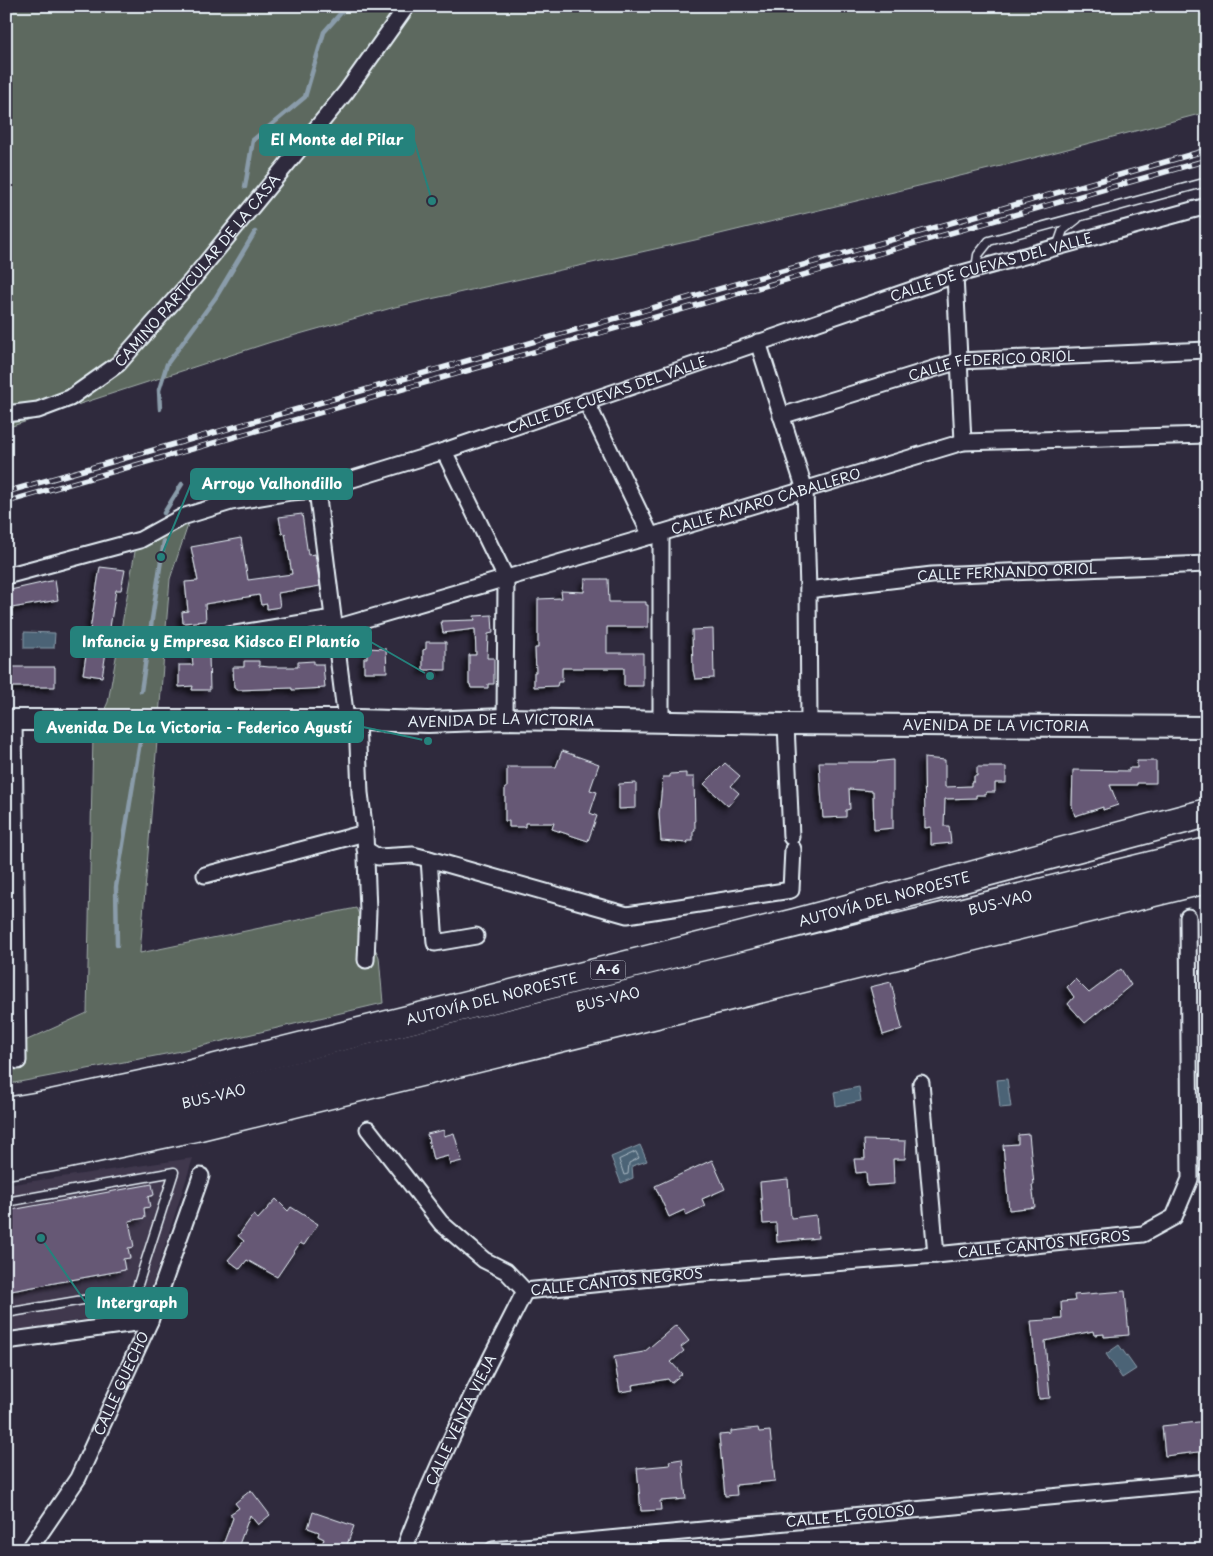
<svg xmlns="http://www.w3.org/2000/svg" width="1213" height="1556" font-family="'Playpen Sans',sans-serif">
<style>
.built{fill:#40384e}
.green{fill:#5d695e;stroke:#a2adab}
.water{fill:#4c6476;stroke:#8a9caa}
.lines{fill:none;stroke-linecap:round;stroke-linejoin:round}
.shore{stroke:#aab9c4;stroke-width:1}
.stream{stroke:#8a9caa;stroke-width:4.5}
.building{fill:#665975;stroke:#e8f1f8;filter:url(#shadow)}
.service-casing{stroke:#e8f1f8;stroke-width:11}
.minor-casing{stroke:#e8f1f8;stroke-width:19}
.tertiary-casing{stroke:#e8f1f8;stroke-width:24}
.motorway-casing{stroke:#e8f1f8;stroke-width:31}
.service{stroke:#2f2a3d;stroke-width:8}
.minor{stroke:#2f2a3d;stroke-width:15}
.tertiary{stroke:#2f2a3d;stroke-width:20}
.motorway{stroke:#2f2a3d;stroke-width:28}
.rail-casing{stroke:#e8f1f8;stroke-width:5.5}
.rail{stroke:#2f2a3d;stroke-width:4;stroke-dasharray:11;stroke-linecap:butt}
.labels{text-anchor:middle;stroke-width:4;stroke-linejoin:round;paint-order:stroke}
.shield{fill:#2f2a3d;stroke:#b0b5c0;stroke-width:1}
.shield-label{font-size:12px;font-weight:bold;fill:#e8f1f8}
.street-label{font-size:14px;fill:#e8f1f8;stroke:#2f2a3d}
.leader{fill:none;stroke:#25827c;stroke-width:2}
.callout-dot{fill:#25827c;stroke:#2f2a3d;stroke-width:2}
.callout{fill:#25827c;stroke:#25827c;stroke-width:2}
.callout-label{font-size:15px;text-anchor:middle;font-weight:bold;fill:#fff}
</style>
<defs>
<filter id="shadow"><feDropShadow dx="-4.5" dy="4.5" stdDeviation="2.5" flood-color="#0009"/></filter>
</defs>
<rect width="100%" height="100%" fill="#2f2a3d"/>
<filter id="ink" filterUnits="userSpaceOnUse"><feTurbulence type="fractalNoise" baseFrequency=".02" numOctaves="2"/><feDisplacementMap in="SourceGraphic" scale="10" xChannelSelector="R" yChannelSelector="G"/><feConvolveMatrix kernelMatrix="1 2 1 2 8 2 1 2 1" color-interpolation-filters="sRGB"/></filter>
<g filter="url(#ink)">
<path class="built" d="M 193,1158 L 144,1310 L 6,1332 L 6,1185 Z"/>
<path class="green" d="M 6,6 L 1207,6 L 1207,112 L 1022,161 L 695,240 L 395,307 L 271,342 L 6,428 Z
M 188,525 L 170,579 L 140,953 L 356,908 L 379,957 L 383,1003 L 176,1052 L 9,1084 L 25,1041 L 87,1013 L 93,735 L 108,702 L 136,546 Z"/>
<path class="water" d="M 24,632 L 55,633 L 54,648 L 24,648 Z
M 1007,1079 L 1011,1107 L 1000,1108 L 997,1080 Z
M 859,1087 L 861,1101 L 836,1106 L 834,1092 Z
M 640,1145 L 647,1161 L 632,1166 L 633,1178 L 621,1183 L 611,1157 Z
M 1119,1345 L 1136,1369 L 1122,1378 L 1106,1354 Z"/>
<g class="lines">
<path class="shore" d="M 636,1152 L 639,1158 L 629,1163 L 628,1174 L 624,1175 L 619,1160 Z"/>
<path class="stream" d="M 245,187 L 253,140 L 305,97 L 324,32 L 347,6
M 160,409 L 159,390 L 167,364 L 216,297 L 255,232
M 164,513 L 182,484
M 141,691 L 164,541
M 117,945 L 116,887 L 140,742"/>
</g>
<path class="building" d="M 302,514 L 308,555 L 315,554 L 320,586 L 278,593 L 280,607 L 267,609 L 267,604 L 261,605 L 259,595 L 205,604 L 206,621 L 183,623 L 182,612 L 188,611 L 185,582 L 198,581 L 191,547 L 241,538 L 248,580 L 292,574 L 285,533 L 282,534 L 279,517 Z
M 100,567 L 125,570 L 121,590 L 116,590 L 102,677 L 83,674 Z
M 585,579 L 608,579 L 609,602 L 646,602 L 646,605 L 648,605 L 648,627 L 607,627 L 607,653 L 643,653 L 643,686 L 624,686 L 624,668 L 562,668 L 562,682 L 558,682 L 557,686 L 534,687 L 534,672 L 536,672 L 535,648 L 538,648 L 538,599 L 562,598 L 561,591 L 584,592 Z
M 55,580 L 58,600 L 6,609 L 6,591 Z
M 492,615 L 493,633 L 488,634 L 487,658 L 494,658 L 494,684 L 488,684 L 488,688 L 471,688 L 470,684 L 469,684 L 469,655 L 476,655 L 475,629 L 443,633 L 441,621 L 475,620 L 474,616 Z
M 713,629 L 714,678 L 695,679 L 693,670 L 692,630 Z
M 426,642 L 446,642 L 446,670 L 423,670 L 423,650 L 426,649 Z
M 367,648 L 386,649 L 387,672 L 364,672 L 364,658 L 367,658 Z
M 192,656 L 209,656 L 210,690 L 192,690 L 193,686 L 179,687 L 179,665 L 193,665 Z
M 244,661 L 259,661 L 259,666 L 269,667 L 298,667 L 298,662 L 314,661 L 314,664 L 323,664 L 325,688 L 292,690 L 292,688 L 238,690 L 234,688 L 233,667 L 244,667 Z
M 6,667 L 55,667 L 55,687 L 6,687 Z
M 562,751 L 599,764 L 590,790 L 597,792 L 590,813 L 597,816 L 588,841 L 552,829 L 554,823 L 525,823 L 525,827 L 509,827 L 509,821 L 505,821 L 505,788 L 507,788 L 507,767 L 556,767 Z
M 924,758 L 945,760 L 945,787 L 971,786 L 971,782 L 974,782 L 974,776 L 977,776 L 977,767 L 1006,767 L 1006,783 L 995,783 L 995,792 L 986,792 L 986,795 L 976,795 L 976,798 L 945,799 L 944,826 L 949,826 L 951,843 L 931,845 L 931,827 L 925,828 Z
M 893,760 L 893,828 L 874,830 L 873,791 L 849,789 L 850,809 L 846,810 L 846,817 L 823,818 L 819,762 L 873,762 Z
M 1137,761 L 1156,761 L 1156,783 L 1137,783 L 1137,785 L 1110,785 L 1118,805 L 1103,810 L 1103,807 L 1075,816 L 1072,806 L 1073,770 L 1129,771 L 1129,768 L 1137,768 Z
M 725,763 L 740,776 L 731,786 L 739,793 L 728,806 L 704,784 Z
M 686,773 L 686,777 L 694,777 L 695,830 L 693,831 L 693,841 L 687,841 L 688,843 L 661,841 L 659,814 L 663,777 L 670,777 L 670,774 Z
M 636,783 L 636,808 L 619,809 L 619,784 Z
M 1121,969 L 1131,985 L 1085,1023 L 1068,1004 L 1074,997 L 1067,987 L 1075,979 L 1089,993 Z
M 891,982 L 902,1029 L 883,1035 L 870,987 Z
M 444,1130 L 444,1136 L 454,1133 L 462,1161 L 450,1164 L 448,1156 L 433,1160 L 427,1134 Z
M 1029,1134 L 1034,1185 L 1032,1185 L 1035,1207 L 1009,1210 L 1003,1145 L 1018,1144 L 1018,1135 Z
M 864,1140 L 906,1141 L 905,1159 L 893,1159 L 894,1184 L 867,1186 L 866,1172 L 856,1173 L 854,1159 L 865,1159 Z
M 712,1160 L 725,1189 L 702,1199 L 705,1206 L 686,1215 L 684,1210 L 669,1217 L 655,1186 Z
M 788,1179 L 791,1218 L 816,1215 L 818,1238 L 777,1242 L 776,1223 L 763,1224 L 760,1182 Z
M 152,1184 L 154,1195 L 148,1197 L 150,1207 L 144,1208 L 145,1218 L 129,1221 L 134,1247 L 128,1248 L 130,1258 L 123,1259 L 125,1270 L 6,1292 L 6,1211 Z
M 276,1199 L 288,1211 L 291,1207 L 318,1224 L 304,1245 L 300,1243 L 277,1277 L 247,1260 L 240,1269 L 228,1260 L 244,1241 L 238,1236 L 253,1215 L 258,1219 Z
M 1125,1291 L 1129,1335 L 1104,1337 L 1104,1334 L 1094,1335 L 1093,1331 L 1045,1341 L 1050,1398 L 1039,1399 L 1031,1321 L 1062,1319 L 1061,1302 L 1075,1301 L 1074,1295 Z
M 676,1325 L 689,1341 L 681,1347 L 684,1351 L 671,1362 L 682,1374 L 671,1383 L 668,1379 L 632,1385 L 633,1390 L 620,1392 L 614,1357 L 644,1352 Z
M 1207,1421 L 1207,1451 L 1165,1456 L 1162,1426 Z
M 758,1428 L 759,1432 L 770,1431 L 775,1481 L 736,1485 L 737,1495 L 725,1496 L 719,1435 L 731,1434 L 731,1431 Z
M 682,1459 L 686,1499 L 660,1501 L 661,1510 L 641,1511 L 637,1468 L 670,1465 L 669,1461 Z
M 251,1490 L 270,1515 L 258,1525 L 250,1515 L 237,1550 L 221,1550 L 233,1518 L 230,1514 L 239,1508 L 235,1503 Z
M 313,1512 L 354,1526 L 345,1550 L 320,1550 L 324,1539 L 318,1536 L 319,1532 L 308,1528 Z"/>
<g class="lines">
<g class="service-casing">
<path id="service" d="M 1057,247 L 1063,230 L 1077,219
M 976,269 L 978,255 L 989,241 L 1207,182
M 6,1202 L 174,1172 L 136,1291 L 6,1313"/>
</g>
<g class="minor-casing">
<g id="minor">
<path d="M 955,275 L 963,442"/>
<path d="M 758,342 L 805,490 L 808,590 L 809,723"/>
<path d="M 586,401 L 651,536"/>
<path id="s1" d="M 6,414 L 38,410 L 70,398 L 118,364 L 192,280 L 346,92 L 407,6"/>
<path id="s2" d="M 781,416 L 959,361 L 1207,350"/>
<path d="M 444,451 L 506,578 L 505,719"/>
<path d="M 317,490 L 346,720"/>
<path id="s3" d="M 6,576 L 140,540 L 182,517 L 231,502 L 291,492 L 317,490 L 444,451 L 955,275 L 1207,206"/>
<path id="s4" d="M 808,590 L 932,575 L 1207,564"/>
<path id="s5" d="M 335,628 L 651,536 L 963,442 L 1207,435"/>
<path d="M 185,642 L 333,618"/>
<path d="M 14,720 L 18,1061"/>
<path d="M 357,720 L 360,793 L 365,833 L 368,911 L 366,960"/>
<path d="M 661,722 L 661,533"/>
<path d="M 786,724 L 791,837"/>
<path d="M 365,849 L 378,857 L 413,855 L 429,859 L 627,915 L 791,890 L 793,849"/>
<path d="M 429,859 L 435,943 L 476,936"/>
<path d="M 205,875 L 365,833"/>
<path d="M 921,1083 L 936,1255"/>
<path id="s6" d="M 368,1129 L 441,1223 L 484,1260 L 506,1271 L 525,1291 L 691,1274 L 936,1255 L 1143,1234 L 1174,1217 L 1190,1179 L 1188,917"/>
<path d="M 6,1341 L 150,1321"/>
<path id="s7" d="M 29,1550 L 78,1478 L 150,1321 L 201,1176"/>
<path id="s8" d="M 404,1550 C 437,1460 482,1376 525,1291"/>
<path id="s9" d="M 493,1550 L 1207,1482"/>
</g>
</g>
<g class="tertiary-casing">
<g id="tertiary">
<path id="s10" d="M 6,720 L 357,720 L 428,722 L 505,719 L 786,724 L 1207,727"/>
</g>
</g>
<g class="motorway-casing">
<g id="motorway">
<path id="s11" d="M 6,1112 L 47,1105 L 188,1075 L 795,923 L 1207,813"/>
<path id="s12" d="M 6,1138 L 54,1131 L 196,1101 L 1207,852"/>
<path d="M 6,1165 L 58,1156 L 200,1126 L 1207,879"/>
</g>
</g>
<use href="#service" class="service"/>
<use href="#minor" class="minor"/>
<use href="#tertiary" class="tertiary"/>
<use href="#motorway" class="motorway"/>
<g class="rail-casing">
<path id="rail" d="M 6,492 L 1207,150
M 6,502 L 1207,160"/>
</g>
<use href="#rail" class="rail"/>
</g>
</g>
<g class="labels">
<rect class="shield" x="590.5" y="960.5" width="35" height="19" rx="4"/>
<g class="shield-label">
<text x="608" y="974">A-6</text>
</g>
<g class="street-label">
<text dy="5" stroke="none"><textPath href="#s3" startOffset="1035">CALLE DE CUEVAS DEL VALLE</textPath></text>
<text dy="5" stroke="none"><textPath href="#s1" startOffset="248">CAMINO PARTICULAR DE LA CASA</textPath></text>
<text dy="5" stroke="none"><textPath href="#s2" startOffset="218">CALLE FEDERICO ORIOL</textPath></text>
<text dy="5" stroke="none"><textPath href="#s3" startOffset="630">CALLE DE CUEVAS DEL VALLE</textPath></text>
<text dy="5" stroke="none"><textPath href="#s5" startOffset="449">CALLE ÁLVARO CABALLERO</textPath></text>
<text dy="5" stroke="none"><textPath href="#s4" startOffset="200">CALLE FERNANDO ORIOL</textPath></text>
<text dy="5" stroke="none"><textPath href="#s10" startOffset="495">AVENIDA DE LA VICTORIA</textPath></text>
<text dy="5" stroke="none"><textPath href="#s10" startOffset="990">AVENIDA DE LA VICTORIA</textPath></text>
<text dy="5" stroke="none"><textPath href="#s11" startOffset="904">AUTOVÍA DEL NOROESTE</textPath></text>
<text dy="5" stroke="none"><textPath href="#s12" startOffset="1022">BUS-VAO</textPath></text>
<text dy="5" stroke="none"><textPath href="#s11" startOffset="499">AUTOVÍA DEL NOROESTE</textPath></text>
<text dy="5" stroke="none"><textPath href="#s12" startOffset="618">BUS-VAO</textPath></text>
<text dy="5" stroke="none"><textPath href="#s12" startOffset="212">BUS-VAO</textPath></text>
<text dy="5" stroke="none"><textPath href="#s6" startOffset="749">CALLE CANTOS NEGROS</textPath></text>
<text dy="5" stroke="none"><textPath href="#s6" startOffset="320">CALLE CANTOS NEGROS</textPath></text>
<text dy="5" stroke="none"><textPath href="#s7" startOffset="191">CALLE GUECHO</textPath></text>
<text dy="5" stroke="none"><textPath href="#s8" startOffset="142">CALLE VENTA VIEJA</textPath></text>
<text dy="5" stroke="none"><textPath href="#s9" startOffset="359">CALLE EL GOLOSO</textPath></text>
</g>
</g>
<path class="leader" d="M432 201L414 140M161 557L191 484M430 676L371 642M428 741L363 727M41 1238L86 1303"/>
<g class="callout-dot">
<circle cx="432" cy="201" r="5"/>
<circle cx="161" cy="557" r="5"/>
<circle cx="430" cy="676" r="5"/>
<circle cx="428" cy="741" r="5"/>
<circle cx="41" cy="1238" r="5"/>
</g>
<g class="callout">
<rect x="260" y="125" width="154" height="30" rx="5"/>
<rect x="191" y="469" width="161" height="30" rx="5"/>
<rect x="71" y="627" width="300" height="30" rx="5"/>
<rect x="35" y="712" width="328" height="30" rx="5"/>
<rect x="86" y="1288" width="101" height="30" rx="5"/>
</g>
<g class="callout-label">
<text x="337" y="145">El Monte del Pilar</text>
<text x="272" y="489">Arroyo Valhondillo</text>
<text x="221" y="647">Infancia y Empresa Kidsco El Plantío</text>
<text x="199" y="733">Avenida De La Victoria - Federico Agustí</text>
<text x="137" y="1308">Intergraph</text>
</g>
<rect width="1213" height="1556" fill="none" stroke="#2f2a3d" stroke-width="25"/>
<rect x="12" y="12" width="1188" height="1531" fill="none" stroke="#e8f1f8" stroke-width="2" filter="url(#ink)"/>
</svg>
